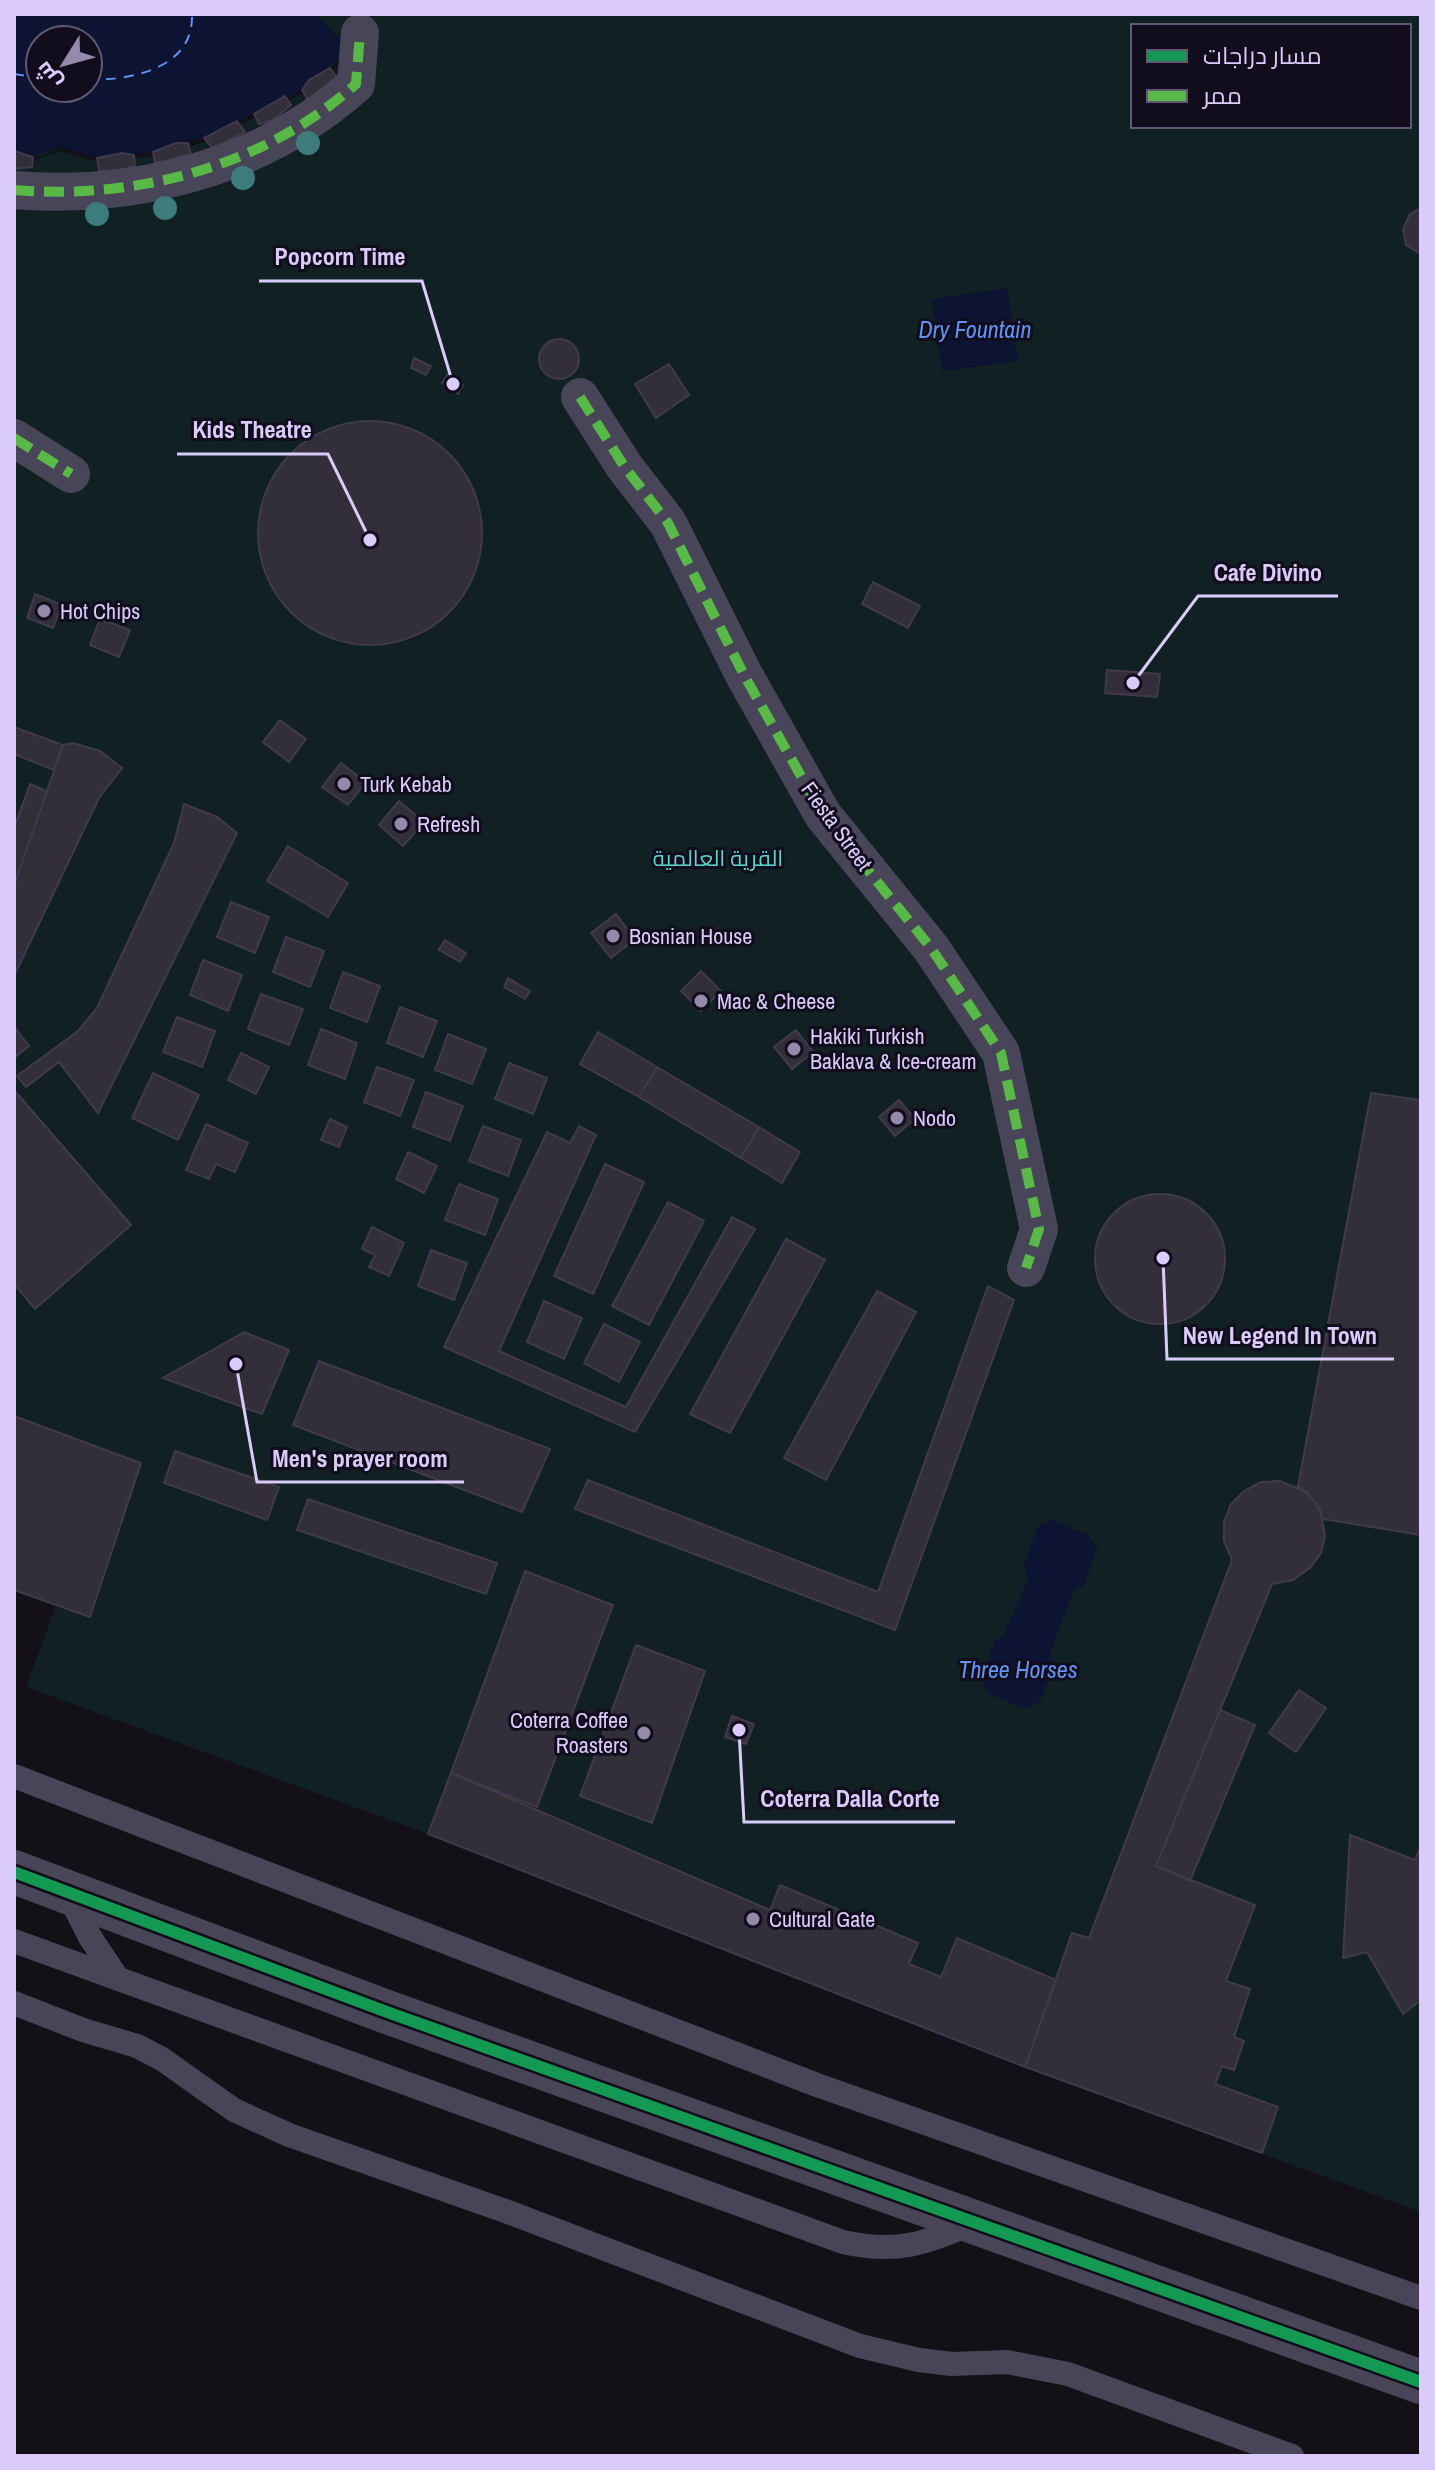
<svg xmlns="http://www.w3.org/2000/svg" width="1435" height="2470" font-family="'Archivo Narrow',Cairo,sans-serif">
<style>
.green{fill:#102023;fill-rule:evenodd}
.water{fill:#0d1332;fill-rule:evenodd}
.pier{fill:#131018}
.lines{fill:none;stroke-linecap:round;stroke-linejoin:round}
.ferry{stroke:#6193f3;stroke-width:2;stroke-dasharray:10 8;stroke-linecap:butt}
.building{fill:#322e3a;stroke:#413a4c;stroke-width:2}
.service{stroke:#494558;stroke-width:24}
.pedestrian{stroke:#494558;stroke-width:38}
.tertiary{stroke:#494558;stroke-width:44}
.quiet{stroke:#58b947;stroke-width:10;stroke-dasharray:20 10;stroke-linecap:butt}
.cycleway-casing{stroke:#120d1c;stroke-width:17}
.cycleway{stroke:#139951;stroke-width:12}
.tree{fill:#3c7c7c}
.poi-dot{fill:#948aac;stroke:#120d1c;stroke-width:3}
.labels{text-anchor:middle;stroke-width:6;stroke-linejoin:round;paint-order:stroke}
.poi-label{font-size:22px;fill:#dacbfb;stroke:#120d1c;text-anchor:start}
.street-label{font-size:22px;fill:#dacbfb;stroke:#120d1c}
.park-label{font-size:22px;fill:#5ed4ce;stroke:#120d1c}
.water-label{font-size:24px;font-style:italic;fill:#6193f3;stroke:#120d1c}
.leader{fill:none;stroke:#dacbfb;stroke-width:3}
.callout-dot{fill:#dacbfb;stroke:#120d1c;stroke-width:3}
.callout-label{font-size:24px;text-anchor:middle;font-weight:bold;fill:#dacbfb;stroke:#120d1c;stroke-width:6;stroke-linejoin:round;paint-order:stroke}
</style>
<rect width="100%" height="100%" fill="#131018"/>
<path class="green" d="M 14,14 L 1421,14 L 1421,2212 L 1025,2067 L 428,1834 L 26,1687 L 56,1605 L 14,1590 ZM 1133,26 L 1409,26 L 1409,126 L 1133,126 ZM 40,40 L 88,40 L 88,88 L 40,88 Z"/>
<path class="water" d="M 14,14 L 315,14 L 352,50 C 336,63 314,74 302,90 L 204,138 L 175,143 L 153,152 L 89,158 L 60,147 L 33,157 L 14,151 ZM 40,40 L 88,40 L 88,88 L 40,88 Z
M 1007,288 L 1018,361 L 942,371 L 932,299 Z
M 1051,1520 L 1089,1535 L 1097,1549 L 1084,1585 L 1073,1591 L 1050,1653 L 1055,1663 L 1041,1700 L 1027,1709 L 989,1694 L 981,1679 L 995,1641 L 1004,1635 L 1029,1577 L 1024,1566 L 1038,1526 Z"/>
<path class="pier" d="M 352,50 L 355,52 L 332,72 L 312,83 L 304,93 L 205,142 L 154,156 L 98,162 L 60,151 L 34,160 L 14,155 L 14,151 L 42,156 L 60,147 L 97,158 L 153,152 L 176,143 L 204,138 L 302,90 L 309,80 L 330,68 Z"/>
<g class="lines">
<path class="ferry" d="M 14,74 L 40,78
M 88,80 C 131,80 194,69 192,14"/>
</g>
<path class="building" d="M 330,68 L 337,78 L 308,100 L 302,90 L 309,80 Z
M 285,96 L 291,105 L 271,121 L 259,124 L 254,114 Z
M 237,121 L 245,132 L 213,149 L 204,138 Z
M 176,143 L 188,143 L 191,154 L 155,163 L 153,152 Z
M 14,151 L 33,157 L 32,167 L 14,169 Z
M 122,153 L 134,155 L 135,166 L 111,172 L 99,170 L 97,158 Z
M 1421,208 L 1421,254 L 1406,245 L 1403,229 L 1410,214 Z
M539 359a20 20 0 1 1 40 0a20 20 0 1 1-40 0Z
M 414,358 L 431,366 L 426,375 L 411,368 Z
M 669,364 L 689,395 L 656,418 L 635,384 Z
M 448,374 L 463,385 L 458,394 L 442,383 Z
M258 533a112 112 0 1 1 224 0a112 112 0 1 1-224 0Z
M 873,582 L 920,606 L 908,628 L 862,604 Z
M 35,594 L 62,605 L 53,628 L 27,618 Z
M 100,619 L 130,630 L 119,657 L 90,645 Z
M 1107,670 L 1160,674 L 1157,697 L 1105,693 Z
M 280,720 L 306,739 L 289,762 L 263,742 Z
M 14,727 L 63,745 L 54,770 L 14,754 Z
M 73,743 L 100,751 L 122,768 L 99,798 L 14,976 L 14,886 L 63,745 Z
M 341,763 L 366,782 L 348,805 L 322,787 Z
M 30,784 L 47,791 L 14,886 L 14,828 Z
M 399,801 L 424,822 L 403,846 L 379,825 Z
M 184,804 L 217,817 L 237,833 L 98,1113 L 59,1062 L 26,1087 L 17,1076 L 78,1031 L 97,1008 L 174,843 Z
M 288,846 L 348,883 L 328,917 L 267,881 Z
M 231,902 L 269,917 L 255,953 L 217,937 Z
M 616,914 L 635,939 L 611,958 L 591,933 Z
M 286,937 L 324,951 L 310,987 L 273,972 Z
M 445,940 L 466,953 L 460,962 L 439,950 Z
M 203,960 L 242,975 L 228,1011 L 190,995 Z
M 701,971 L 721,991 L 701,1011 L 681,991 Z
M 343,972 L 380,986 L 367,1022 L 330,1008 Z
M 508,978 L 530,991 L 525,999 L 504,987 Z
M 261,994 L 303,1009 L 289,1045 L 248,1029 Z
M 400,1007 L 437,1021 L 423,1057 L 387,1043 Z
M 177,1017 L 215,1031 L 202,1067 L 163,1052 Z
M 14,1026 L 29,1046 L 14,1058 Z
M 321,1029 L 357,1043 L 345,1079 L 308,1065 Z
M 796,1030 L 813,1052 L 792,1069 L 774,1047 Z
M 598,1032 L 657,1067 L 639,1097 L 580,1064 Z
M 448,1034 L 486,1049 L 472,1084 L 435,1070 Z
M 241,1053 L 269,1067 L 256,1094 L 228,1080 Z
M 509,1063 L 547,1078 L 533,1114 L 495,1099 Z
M 377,1067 L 414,1080 L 400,1116 L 364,1102 Z
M 657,1067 L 759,1127 L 741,1158 L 639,1097 Z
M 153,1073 L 199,1095 L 178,1140 L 132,1118 Z
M 14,1090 L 131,1225 L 35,1309 L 14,1284 Z
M 426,1092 L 463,1106 L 450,1141 L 413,1127 Z
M 1371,1093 L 1421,1100 L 1421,1535 L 1323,1519 L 1314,1500 L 1298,1486 Z
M 899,1100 L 915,1119 L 895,1136 L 879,1117 Z
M 330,1119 L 347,1127 L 339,1147 L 321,1140 Z
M 206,1124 L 248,1143 L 235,1172 L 216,1164 L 209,1179 L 186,1170 Z
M 483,1126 L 521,1140 L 508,1176 L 469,1161 Z
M 579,1126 L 596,1135 L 499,1351 L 626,1407 L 732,1217 L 755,1229 L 635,1432 L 444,1347 L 547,1132 L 570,1143 Z
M 759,1127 L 800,1152 L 782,1183 L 741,1158 Z
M 408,1152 L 437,1166 L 424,1193 L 396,1179 Z
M 605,1164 L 644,1182 L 593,1294 L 554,1276 Z
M 459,1184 L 498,1199 L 485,1235 L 445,1220 Z
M1095 1259a65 65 0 1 1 130 0a65 65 0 1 1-130 0Z
M 668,1202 L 704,1221 L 649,1325 L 612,1306 Z
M 372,1227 L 404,1243 L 389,1276 L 369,1267 L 375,1255 L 362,1249 Z
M 786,1239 L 825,1260 L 730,1433 L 690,1414 Z
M 431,1250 L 467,1263 L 454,1300 L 418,1286 Z
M 988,1286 L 1014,1300 L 895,1630 L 575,1509 L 588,1480 L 878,1592 Z
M 877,1291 L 916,1312 L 826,1480 L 784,1458 Z
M 544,1301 L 582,1318 L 564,1359 L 527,1342 Z
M 604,1324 L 640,1342 L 619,1382 L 584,1363 Z
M 244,1332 L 289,1350 L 262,1414 L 163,1378 Z
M 319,1361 L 550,1449 L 522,1512 L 293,1425 Z
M 14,1416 L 141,1463 L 90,1617 L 14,1590 Z
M 175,1451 L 279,1487 L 267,1520 L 164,1483 Z
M 1280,1481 L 1307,1492 L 1320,1509 L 1325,1536 L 1321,1553 L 1310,1568 L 1293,1580 L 1272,1584 L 1156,1866 L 1255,1905 L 1226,1981 L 1250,1989 L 1234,2037 L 1244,2041 L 1234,2070 L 1222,2066 L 1215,2084 L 1278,2107 L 1262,2153 L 1025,2067 L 1072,1933 L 1089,1938 L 1232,1560 L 1224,1541 L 1224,1522 L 1231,1504 L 1244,1491 L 1261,1482 Z
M 308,1499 L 497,1563 L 486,1594 L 297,1530 Z
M 525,1571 L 613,1605 L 537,1807 L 451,1773 Z
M 636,1645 L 705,1671 L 652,1823 L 580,1796 Z
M 1299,1690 L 1326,1708 L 1296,1752 L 1269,1733 Z
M 1220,1710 L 1255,1725 L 1190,1881 L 1156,1866 Z
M 732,1716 L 754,1724 L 746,1744 L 725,1737 Z
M 451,1773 L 770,1910 L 780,1885 L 880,1927 L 918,1943 L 909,1964 L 941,1977 L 957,1938 L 1056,1980 L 1025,2067 L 428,1834 Z
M 1350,1835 L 1415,1860 L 1421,1846 L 1421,2000 L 1403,2014 L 1367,1952 L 1343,1958 Z"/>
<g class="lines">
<path class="service" d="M 14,1776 L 817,2085 L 1421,2298
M 67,1892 L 90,1937 L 118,1979
M 14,1941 L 843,2242 C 897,2254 923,2244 973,2223
M 14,2003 L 83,2030 L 137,2046 L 162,2059 L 234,2110 L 289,2135 L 508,2212 L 860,2346 L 919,2360 L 952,2364 L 1007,2362 L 1068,2374 L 1292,2456"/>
<path class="pedestrian" d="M 14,190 C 137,200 263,167 356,84 L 360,33
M 580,397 L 624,466 L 668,523 L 744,675 L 823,815 L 931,948 L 1001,1053 L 1039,1229 L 1026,1268
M 14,438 L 71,474"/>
<path class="tertiary" d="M 14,1872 L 387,2012 L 1421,2382"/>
<path class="quiet" d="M 14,190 C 137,200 263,167 356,84 L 360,33
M 580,397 L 624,466 L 668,523 L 744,675 L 823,815 L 931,948 L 1001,1053 L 1039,1229 L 1026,1268
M 14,438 L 71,474"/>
<g class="cycleway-casing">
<path id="cycleway" d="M 14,1872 L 387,2012 L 1421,2382"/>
</g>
<use href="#cycleway" class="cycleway"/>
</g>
<g class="tree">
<circle cx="308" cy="143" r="12"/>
<circle cx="243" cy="178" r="12"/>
<circle cx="165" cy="208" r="12"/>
<circle cx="97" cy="214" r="12"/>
</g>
<g class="poi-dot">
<circle cx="44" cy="611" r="8"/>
<circle cx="344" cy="784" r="8"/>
<circle cx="401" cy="824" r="8"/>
<circle cx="613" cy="936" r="8"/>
<circle cx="701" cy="1001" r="8"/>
<circle cx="794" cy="1049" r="8"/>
<circle cx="897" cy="1118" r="8"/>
<circle cx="644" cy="1733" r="8"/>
<circle cx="753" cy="1919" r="8"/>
</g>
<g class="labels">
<g class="poi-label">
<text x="60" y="619">Hot Chips</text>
<text x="360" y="792">Turk Kebab</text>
<text x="417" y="832">Refresh</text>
<text x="629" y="944">Bosnian House</text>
<text x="717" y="1009">Mac &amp; Cheese</text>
<text x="810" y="1044">Hakiki Turkish<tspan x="810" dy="25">Baklava &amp; Ice-cream</tspan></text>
<text x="913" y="1126">Nodo</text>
<text x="628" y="1728" text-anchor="end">Coterra Coffee<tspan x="628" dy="25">Roasters</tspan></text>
<text x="769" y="1927">Cultural Gate</text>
</g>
<g class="street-label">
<text transform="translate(837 826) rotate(54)" y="8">Fiesta Street</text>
</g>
<g class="park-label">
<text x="718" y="866">القرية العالمية</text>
</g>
<g class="water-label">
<text x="975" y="338">Dry Fountain</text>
<text x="1018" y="1678">Three Horses</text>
</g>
</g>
<path class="leader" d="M453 384L422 281H259M370 540L328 454H177M1133 683L1198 596H1338M1163 1258L1167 1359H1394M236 1364L257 1482H464M739 1730L744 1822H955"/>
<g class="callout-dot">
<circle cx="453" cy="384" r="8"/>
<circle cx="370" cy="540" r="8"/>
<circle cx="1133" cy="683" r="8"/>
<circle cx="1163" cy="1258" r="8"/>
<circle cx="236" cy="1364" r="8"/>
<circle cx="739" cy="1730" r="8"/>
</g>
<g class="callout-label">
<text x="340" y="265">Popcorn Time</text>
<text x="252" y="438">Kids Theatre</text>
<text x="1268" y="581">Cafe Divino</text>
<text x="1280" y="1344">New Legend In Town</text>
<text x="360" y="1467">Men's prayer room</text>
<text x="850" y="1807">Coterra Dalla Corte</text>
</g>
<rect width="1435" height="2470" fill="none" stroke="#dacbfb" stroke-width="32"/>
<rect x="1131" y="24" width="280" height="104" fill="#120d1c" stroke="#625975" stroke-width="2"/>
<rect x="1147" y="50" width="40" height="12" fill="#139951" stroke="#625975" stroke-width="2"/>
<text x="1203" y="64" font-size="24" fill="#dacbfb">مسار دراجات</text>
<rect x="1147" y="90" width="40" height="12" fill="#58b947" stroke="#625975" stroke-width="2"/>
<text x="1203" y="104" font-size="24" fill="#dacbfb">ممر</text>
<g transform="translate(64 64) rotate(233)"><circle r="38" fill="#120d1c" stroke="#625975" stroke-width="2"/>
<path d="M0-6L14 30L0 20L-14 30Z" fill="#948aac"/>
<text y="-12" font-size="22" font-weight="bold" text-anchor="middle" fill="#dacbfb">ش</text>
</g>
</svg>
